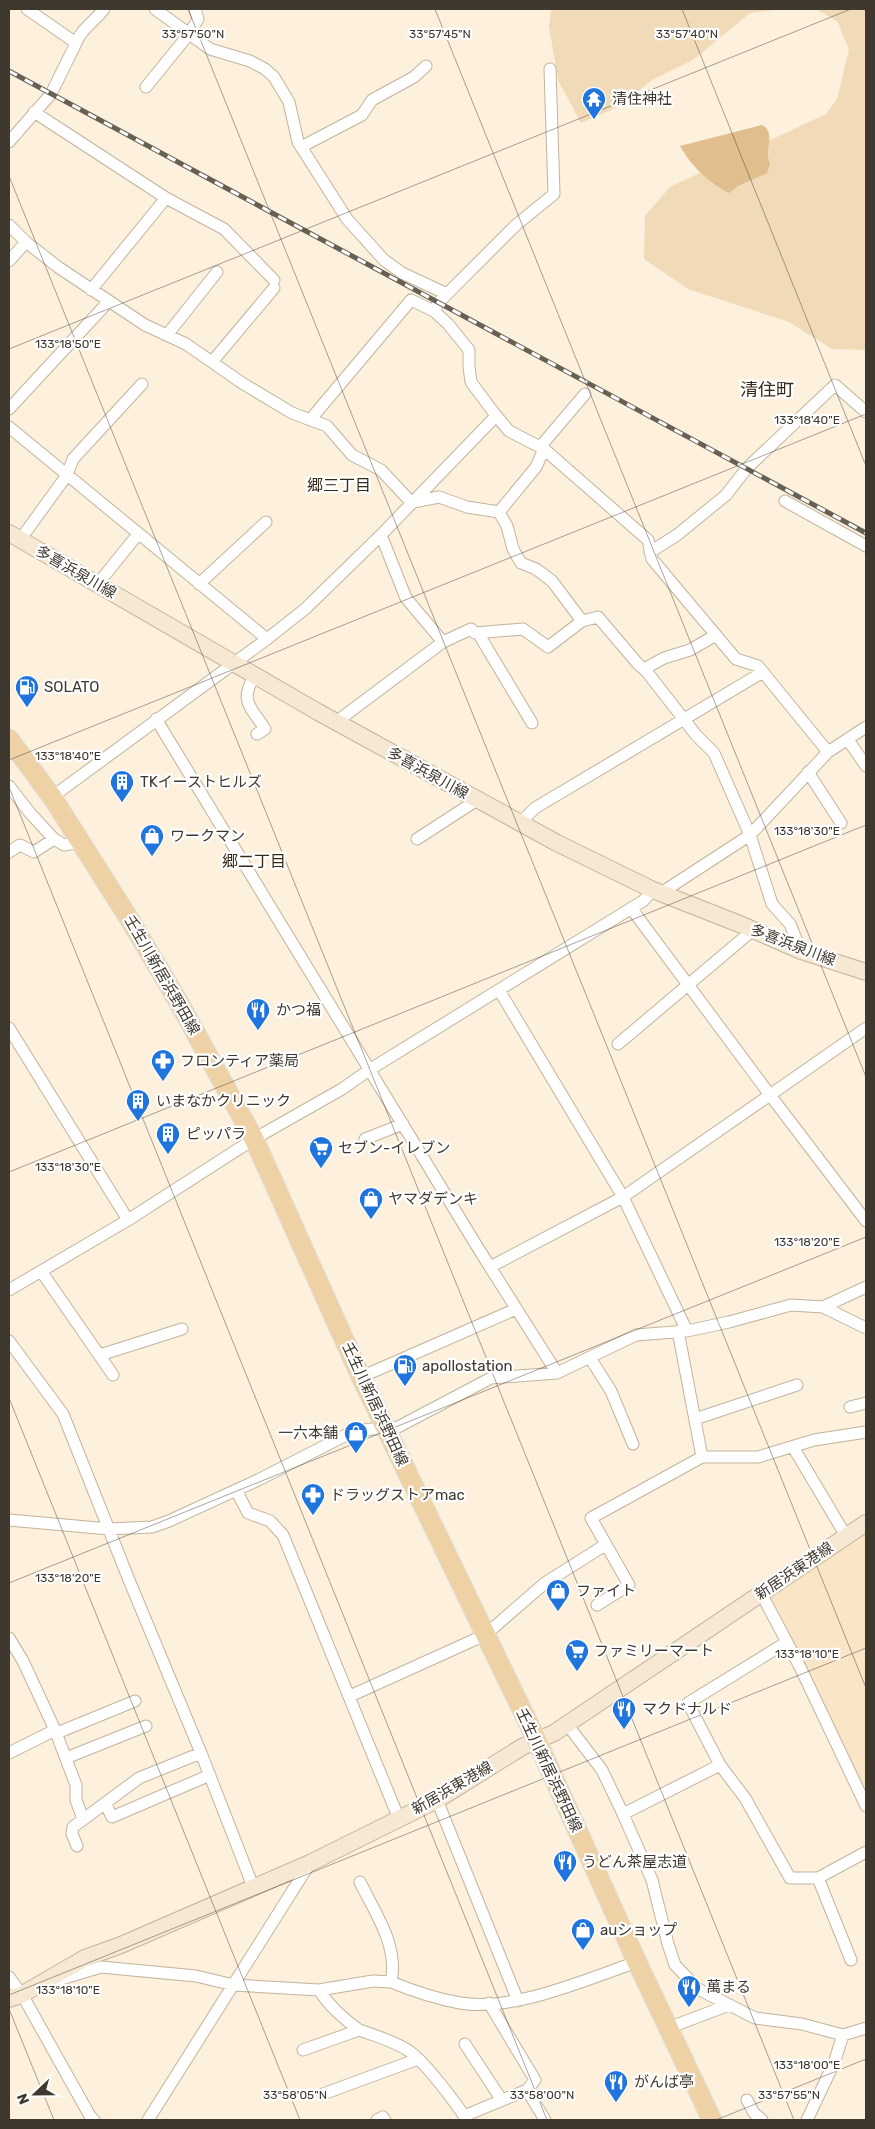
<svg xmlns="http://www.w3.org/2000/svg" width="875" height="2129" font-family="Rubik,'Noto Sans JP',sans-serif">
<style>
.built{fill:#fae5c6}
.green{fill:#f1dab8}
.water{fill:#e0be8d}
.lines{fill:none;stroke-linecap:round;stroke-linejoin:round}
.minor-casing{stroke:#c3b39c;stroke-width:13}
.secondary-casing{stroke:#c3b39c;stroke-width:18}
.primary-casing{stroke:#e0dfde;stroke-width:21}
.minor{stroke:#fff;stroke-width:11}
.secondary{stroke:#f6e8d2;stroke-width:16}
.primary{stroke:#eed1a4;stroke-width:19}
.rail-casing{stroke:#676054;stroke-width:5}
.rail{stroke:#fff;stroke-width:3;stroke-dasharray:9;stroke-linecap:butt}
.ticks{fill:none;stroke:#3e382e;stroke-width:1;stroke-opacity:0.45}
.labels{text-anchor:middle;stroke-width:4.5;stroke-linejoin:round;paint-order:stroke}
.poi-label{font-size:15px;fill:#3e382e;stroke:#fff;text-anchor:start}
.street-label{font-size:15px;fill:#3e382e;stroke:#fff}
.neighbourhood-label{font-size:16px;fill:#362916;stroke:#fff}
.quarter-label{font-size:18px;fill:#362916;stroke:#fff}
.ticks-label{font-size:12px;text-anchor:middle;fill:#3e382e;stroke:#fff;stroke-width:4.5;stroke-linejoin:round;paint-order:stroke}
</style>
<rect width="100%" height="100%" fill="#fdf0dd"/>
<path class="built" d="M 866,1533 L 866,1791 L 771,1596 Z"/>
<path class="green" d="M 551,9 L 782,9 L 750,13 L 693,60 L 652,80 L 620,106 L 581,123 L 558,80 L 549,26 Z
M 816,9 L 866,9 L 866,350 L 832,349 L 789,322 L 688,289 L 644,259 L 645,216 L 670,187 L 826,114 L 837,99 L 849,50 L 837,21 Z"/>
<path class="water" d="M 762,125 C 777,133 763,151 770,163 L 767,173 L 738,186 L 729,193 C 709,183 691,166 680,146 Z"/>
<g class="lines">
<g class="minor-casing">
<path id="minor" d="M 155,9 L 210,49 L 250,61 L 265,69 L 274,77 L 289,102 L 298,142 L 347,219 L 384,260 L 402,273 L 447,294
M 76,43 C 81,29 95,21 104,9
M 146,87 L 189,34 L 198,19 L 195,9
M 34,112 L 166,198 L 224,229 L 274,280
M 9,142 L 51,94 L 76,43 L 27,9
M 301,147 L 362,115 L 372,100 L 414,77 L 426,66
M 9,225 L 26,242 L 58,267 L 145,325 L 186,344 L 242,383 L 292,413 L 327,426 L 352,455 L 381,470 L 410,501 L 413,502 L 439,497 L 467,507 L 499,512 L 507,526 L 513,549 L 521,563 L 536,569 L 552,581 L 582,621 L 548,647 L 523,629 L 475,633 L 471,629 L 443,642 L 406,598 L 381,535
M 9,261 L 26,242
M 91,290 L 166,198
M 434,311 L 439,302 L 516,225 L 554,194 L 550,69
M 167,335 L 217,272
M 212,362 L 274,288
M 9,409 L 109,301
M 310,420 L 411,300 L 434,311 L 448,324 L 469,350 L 469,367 L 471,382 L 494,413 L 509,431 L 544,449 L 648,540 L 652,559 L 736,659 L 758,666 L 828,752 L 750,835 L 661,893
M 9,427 L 267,639
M 540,447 L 585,394
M 785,501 L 866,546
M 499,512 L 536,467 L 544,449
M 20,540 L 67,475 L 73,459 L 142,384
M 650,552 L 677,535 L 726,495 L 747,468 L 835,385 L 866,412
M 199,584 L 266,522
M 97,585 L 138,534
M 582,621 L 598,617 L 638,664 L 647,672 L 696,735 L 714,753 L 750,835 L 772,904 L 790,924 L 801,951
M 478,633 L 532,723
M 644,669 L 664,658 L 690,650 L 716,635
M 255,675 C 239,701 250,706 265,729 L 257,734
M 156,719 L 478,1248 L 557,1373
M 336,722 L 443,642
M 848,740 L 866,766
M 828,752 L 866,727
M 808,772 L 841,823
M 9,786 L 30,813 L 54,839
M 52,797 L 267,639 L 305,609 L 381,535 L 496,416
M 520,823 L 535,808 L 763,672
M 417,839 L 477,800
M 9,852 L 20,845 L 34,852 L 54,839 L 64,845 L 81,842
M 499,990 L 623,1197 L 687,1331
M 9,1028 L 128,1220
M 866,1028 L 770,1095 L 866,1221
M 618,1044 L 753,930
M 365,1139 L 403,1124
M 490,1267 L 623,1197 L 770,1095 L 631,908
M 41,1271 L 113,1375
M 9,1290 L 128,1220 L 254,1139 L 342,1089 L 369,1070 L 643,901 L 653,890
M 823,1307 L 866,1287
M 678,1331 L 702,1457 L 758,1457 L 814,1440 L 866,1432
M 9,1341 L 63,1414 L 129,1580 L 201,1753 L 254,1889
M 100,1355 L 182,1329
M 590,1358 L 611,1391 L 633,1444
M 361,1377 L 516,1309
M 850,1407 L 866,1403
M 695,1419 L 797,1385
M 793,1447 L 846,1536
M 236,1490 L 248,1513 L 270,1521 L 283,1535 L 399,1819
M 9,1520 L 109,1529 L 152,1527 L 169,1521 L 258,1480 L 354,1431 C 369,1427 383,1431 398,1427 L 491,1378 L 557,1373 L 636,1335 L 687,1331 L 729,1322 L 791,1305 L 823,1307 L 866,1328
M 761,1593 L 800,1667 L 866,1806
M 597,1605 L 629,1585 L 591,1518 L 702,1457
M 9,1638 L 23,1661 L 55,1730 L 76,1785 L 76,1800 L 83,1819
M 350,1696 L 485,1635 L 545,1583 L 605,1545
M 566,1723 L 602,1770 L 623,1814 L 720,1765 L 688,1703 L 787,1642
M 57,1733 L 135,1701
M 9,1753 L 55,1730
M 66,1758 L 146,1726
M 720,1765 L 745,1798 L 790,1878 L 818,1878 L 866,1852
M 437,1800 L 518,2001
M 105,1803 L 112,1817 L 210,1775
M 623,1814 L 652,1880 L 668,1944 L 675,1965 L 698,1989 L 755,2018 L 802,2024 L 843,2035 L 866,2028
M 77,1846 L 72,1834 L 73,1827 L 139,1778 L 201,1753
M 818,1878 L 851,1960
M 9,1977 L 24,1998 L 90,2116 L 94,2120
M 58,1980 L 101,1967 L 196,1976 L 234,1985 L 319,1990 C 330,2007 343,2018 359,2030 L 303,2050
M 391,1982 C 413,1991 437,1999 460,2003 C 514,2012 586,1979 637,1962
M 319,1990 L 373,1981 L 391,1982 C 399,1946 375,1913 360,1882
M 489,2003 L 535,2080 L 527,2090
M 668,2028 L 729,2005
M 359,2030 C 376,2036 394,2041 409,2051 C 426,2063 455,2102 467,2120
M 465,2044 L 501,2099
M 323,2094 L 418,2059
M 747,2100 L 754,2113 L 762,2120
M 464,2116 L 527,2090 L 545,2120
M 148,2120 L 310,1863
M 377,2120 L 383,2117 L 385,2120
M 807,2120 L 834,2063 L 843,2035"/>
</g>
<g class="secondary-casing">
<path id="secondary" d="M 9,533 L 318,712 L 557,843 L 653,890 L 742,925 L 801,951 L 866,972
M 9,1999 L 21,1995 L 85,1958 L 121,1945 L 310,1863 L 437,1800 L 522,1747 L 554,1733 L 866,1523"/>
</g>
<g class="primary-casing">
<path id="primary" d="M 9,739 L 52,797 L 130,920 L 178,1001 L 254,1139 L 361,1377 L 537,1741 L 637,1962 L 712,2120"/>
</g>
<use href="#minor" class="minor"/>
<use href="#secondary" class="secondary"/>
<use href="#primary" class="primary"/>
<g class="rail-casing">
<path id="rail" d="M 9,71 L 866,533"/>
</g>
<use href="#rail" class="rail"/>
</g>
<path class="ticks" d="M 188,9 L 866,1688M 435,9 L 866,1077M 682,9 L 866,466M 9,176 L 794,2120M 9,349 L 851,9M 9,760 L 866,414M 9,787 L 547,2120M 9,1172 L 866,825M 9,1398 L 300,2120M 9,1583 L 866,1237M 9,1995 L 866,1648M 9,2009 L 54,2120M 716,2120 L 866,2059"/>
<defs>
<g id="temple-pin" transform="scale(1.25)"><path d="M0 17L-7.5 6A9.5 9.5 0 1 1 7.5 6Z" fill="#1f74de" stroke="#fff"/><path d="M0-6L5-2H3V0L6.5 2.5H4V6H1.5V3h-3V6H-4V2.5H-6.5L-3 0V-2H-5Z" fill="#fff"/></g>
<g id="fuel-pin" transform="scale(1.25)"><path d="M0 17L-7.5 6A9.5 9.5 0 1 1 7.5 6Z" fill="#1f74de" stroke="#fff"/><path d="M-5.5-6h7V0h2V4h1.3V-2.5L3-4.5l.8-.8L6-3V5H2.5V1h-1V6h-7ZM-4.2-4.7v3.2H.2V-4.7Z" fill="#fff"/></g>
<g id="building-pin" transform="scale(1.25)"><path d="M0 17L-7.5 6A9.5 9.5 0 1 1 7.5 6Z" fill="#1f74de" stroke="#fff"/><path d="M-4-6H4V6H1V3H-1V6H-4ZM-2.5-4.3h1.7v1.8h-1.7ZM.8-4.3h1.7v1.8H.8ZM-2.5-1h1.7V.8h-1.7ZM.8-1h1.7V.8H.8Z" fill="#fff"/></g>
<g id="shop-pin" transform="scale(1.25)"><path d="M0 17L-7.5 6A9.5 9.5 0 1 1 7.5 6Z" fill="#1f74de" stroke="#fff"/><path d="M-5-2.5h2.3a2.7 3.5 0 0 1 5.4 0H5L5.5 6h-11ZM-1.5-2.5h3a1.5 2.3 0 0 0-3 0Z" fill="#fff"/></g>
<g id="restaurant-pin" transform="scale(1.25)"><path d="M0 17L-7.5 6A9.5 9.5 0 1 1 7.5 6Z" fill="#1f74de" stroke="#fff"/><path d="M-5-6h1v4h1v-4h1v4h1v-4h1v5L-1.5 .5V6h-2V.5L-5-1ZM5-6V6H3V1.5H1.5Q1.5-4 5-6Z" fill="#fff"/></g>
<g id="pharmacy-pin" transform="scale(1.25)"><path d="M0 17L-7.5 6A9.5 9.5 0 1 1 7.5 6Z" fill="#1f74de" stroke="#fff"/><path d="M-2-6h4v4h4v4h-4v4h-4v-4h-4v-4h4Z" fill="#fff"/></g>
<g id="supermarket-pin" transform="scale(1.25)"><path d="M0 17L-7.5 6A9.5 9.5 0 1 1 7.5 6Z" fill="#1f74de" stroke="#fff"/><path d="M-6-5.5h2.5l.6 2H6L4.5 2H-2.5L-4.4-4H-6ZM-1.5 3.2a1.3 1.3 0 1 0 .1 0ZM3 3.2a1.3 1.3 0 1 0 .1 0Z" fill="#fff"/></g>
</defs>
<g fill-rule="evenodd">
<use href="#temple-pin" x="594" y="99"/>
<use href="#fuel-pin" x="27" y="687"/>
<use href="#building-pin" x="122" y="782"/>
<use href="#shop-pin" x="152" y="836"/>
<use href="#restaurant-pin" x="258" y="1010"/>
<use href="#pharmacy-pin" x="163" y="1061"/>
<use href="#building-pin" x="138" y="1101"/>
<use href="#building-pin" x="168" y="1134"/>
<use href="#supermarket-pin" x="321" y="1148"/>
<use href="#shop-pin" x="371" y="1199"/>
<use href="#fuel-pin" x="405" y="1366"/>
<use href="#shop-pin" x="356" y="1433"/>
<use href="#pharmacy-pin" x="313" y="1495"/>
<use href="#shop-pin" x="558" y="1591"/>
<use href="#supermarket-pin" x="577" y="1651"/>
<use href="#restaurant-pin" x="624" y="1709"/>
<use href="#restaurant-pin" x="565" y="1862"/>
<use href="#shop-pin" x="583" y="1930"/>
<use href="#restaurant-pin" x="689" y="1987"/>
<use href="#restaurant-pin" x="616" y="2082"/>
</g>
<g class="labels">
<g class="poi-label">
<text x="612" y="104">清住神社</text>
<text x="44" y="692">SOLATO</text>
<text x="140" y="787">TKイーストヒルズ</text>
<text x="170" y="841">ワークマン</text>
<text x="276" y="1015">かつ福</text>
<text x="180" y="1066">フロンティア薬局</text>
<text x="156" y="1106">いまなかクリニック</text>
<text x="186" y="1139">ピッパラ</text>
<text x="338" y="1153">セブン-イレブン</text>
<text x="388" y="1204">ヤマダデンキ</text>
<text x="422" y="1371">apollostation</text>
<text x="338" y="1438" text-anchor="end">一六本舗</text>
<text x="330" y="1500">ドラッグストアmac</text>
<text x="576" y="1596">ファイト</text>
<text x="594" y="1656">ファミリーマート</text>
<text x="642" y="1714">マクドナルド</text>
<text x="582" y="1867">うどん茶屋志道</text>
<text x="600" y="1935">auショップ</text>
<text x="706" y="1992">萬まる</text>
<text x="634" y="2087">がんば亭</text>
</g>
<g class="street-label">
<text transform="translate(76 572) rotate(30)" y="5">多喜浜泉川線</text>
<text transform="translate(428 773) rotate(29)" y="5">多喜浜泉川線</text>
<text transform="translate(793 945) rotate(21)" y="5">多喜浜泉川線</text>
<text transform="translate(162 975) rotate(60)" y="5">壬生川新居浜野田線</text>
<text transform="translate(375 1404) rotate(65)" y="5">壬生川新居浜野田線</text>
<text transform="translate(794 1571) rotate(-34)" y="5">新居浜東港線</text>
<text transform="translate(549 1770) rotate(65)" y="5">壬生川新居浜野田線</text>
<text transform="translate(452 1788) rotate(-30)" y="5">新居浜東港線</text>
</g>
<g class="neighbourhood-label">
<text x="339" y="491">郷三丁目</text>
<text x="254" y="867">郷二丁目</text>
</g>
<g class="quarter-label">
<text x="767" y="396">清住町</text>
</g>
</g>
<g class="ticks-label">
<text x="193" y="38">33°57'50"N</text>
<text x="440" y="38">33°57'45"N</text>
<text x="687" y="38">33°57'40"N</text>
<text x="68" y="348">133°18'50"E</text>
<text x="807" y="424">133°18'40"E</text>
<text x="68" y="760">133°18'40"E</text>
<text x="807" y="835">133°18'30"E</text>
<text x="68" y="1171">133°18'30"E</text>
<text x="807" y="1246">133°18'20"E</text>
<text x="68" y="1582">133°18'20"E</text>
<text x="807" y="1658">133°18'10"E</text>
<text x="68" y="1994">133°18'10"E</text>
<text x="807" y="2069">133°18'00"E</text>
<text x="295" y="2099">33°58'05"N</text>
<text x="542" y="2099">33°58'00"N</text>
<text x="789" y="2099">33°57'55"N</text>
</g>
<rect width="875" height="2129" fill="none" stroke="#3e382e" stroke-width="20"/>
<g transform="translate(35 2094) rotate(248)" stroke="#ffffff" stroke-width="4" paint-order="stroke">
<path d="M0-4L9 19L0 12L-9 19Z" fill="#3e382e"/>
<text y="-8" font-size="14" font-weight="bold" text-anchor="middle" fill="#3e382e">N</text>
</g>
</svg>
